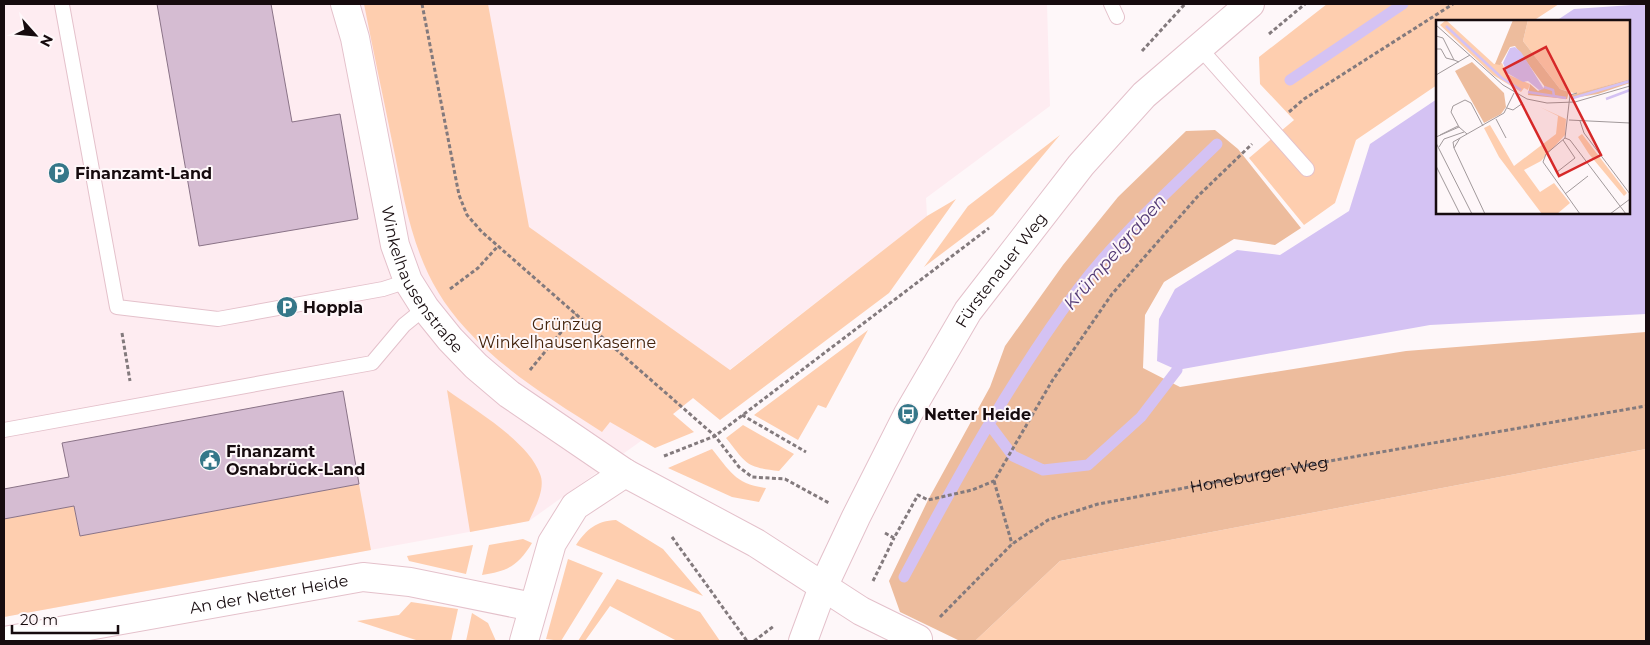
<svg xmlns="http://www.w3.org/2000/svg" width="1650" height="645" font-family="Montserrat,sans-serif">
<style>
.built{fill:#feecf1}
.green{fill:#feceaf}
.forest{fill:#edbc9d}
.water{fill:#d4c2f3}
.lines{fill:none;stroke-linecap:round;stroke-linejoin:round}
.stream{stroke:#d4c2f3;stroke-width:11}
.building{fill:#d5bcd2;stroke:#8a7387}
.service-casing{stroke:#e4c1cb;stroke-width:16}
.minor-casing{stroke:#e4c1cb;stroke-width:30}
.tertiary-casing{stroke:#e4c1cb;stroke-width:30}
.path{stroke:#837a7d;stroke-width:3;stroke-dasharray:4 2.5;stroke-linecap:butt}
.service{stroke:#fff;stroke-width:14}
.minor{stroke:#fff;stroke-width:28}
.tertiary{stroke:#fff;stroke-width:28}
.labels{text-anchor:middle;stroke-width:4;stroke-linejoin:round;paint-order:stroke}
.poi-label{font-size:16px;font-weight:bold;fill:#160b0e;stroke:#fef7f9;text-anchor:start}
.street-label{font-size:16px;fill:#160b0e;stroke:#fef7f9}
.park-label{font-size:16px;fill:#42220b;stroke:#fef7f9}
.water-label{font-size:18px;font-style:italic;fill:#533a75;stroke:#fef7f9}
.inset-river{fill:none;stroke:#d4c2f3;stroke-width:2.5}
.inset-road{fill:none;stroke:#a1999b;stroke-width:1}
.view{fill:#d62828;fill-opacity:0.15;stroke:#d62828;stroke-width:2.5}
.inset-edge{fill:none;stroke:#160b0e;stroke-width:2.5}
</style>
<rect width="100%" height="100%" fill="#fef7f9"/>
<path class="built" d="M 4,4 L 1047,4 L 1050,106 L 926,198 L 927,216 L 673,414 L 641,441 L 529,521 L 4,617 Z"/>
<path class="green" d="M 364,4 L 488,4 L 529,227 L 730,370 L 927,216 L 956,199 L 889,293 L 720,420 L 693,398 L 673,414 L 694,432 L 655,448 L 610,422 L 602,432 C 554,401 505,372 466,329 C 414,273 407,212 392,141 C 383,96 373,50 364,4 Z
M 1327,4 L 1559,4 L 1533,21 L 1438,21 L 1437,85 L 1356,140 L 1335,203 L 1304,225 L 1249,158 L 1294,120 L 1260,84 L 1259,57 Z
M 1060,135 L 993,215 L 924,267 L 968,206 Z
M 868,330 L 826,408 L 818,405 L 798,440 L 754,415 Z
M 447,390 C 475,410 529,442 540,474 C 546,488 535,508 529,521 L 470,532 Z
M 743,425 L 794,454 L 779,471 C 745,467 747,464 726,438 Z
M 712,449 C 730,471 735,484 766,488 L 759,502 L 732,497 L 668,468 Z
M 1646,449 L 1646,641 L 975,641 L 1060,561 Z
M 359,484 L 371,550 L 4,617 L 4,519 L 74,506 L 80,536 Z
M 616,520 L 663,549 L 703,596 L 576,545 C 587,529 596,521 616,520 Z
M 523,539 L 532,543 C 518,566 508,571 482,575 L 489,545 Z
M 473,545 L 466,574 L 409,561 L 407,556 Z
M 568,559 L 603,573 L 561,641 L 546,639 Z
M 617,579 L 700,612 L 720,641 L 677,641 L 610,606 L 585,641 L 578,641 Z
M 411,602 L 458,609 L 451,641 L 419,641 L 357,621 L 399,615 Z
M 472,613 L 488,623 L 496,641 L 466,641 Z"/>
<path class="forest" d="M 1215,130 L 1238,149 L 1301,228 L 1275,245 L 1234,239 L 1164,282 L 1145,315 L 1143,368 L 1180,387 L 1406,351 L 1646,332 L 1646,449 L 1060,561 L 975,641 L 960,641 L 900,612 L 889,581 L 928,500 L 990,387 L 1005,346 L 1063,265 L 1118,197 L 1186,131 Z"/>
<path class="water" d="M 1646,4 L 1646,314 L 1430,325 L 1177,370 L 1157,361 L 1159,319 L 1175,289 L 1237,250 L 1280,255 L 1349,211 L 1370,144 L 1437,99 L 1438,212 L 1629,212 L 1629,21 L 1556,21 L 1574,9 Z"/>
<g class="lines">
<path class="stream" d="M 1290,80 L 1403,4
M 989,424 L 1013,456 L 1043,470 L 1088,465 L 1141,417 L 1177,370
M 904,577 C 957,478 1011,379 1078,289 C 1118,236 1170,190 1217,144"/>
</g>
<path class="building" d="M 157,4 L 271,4 L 292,122 L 340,114 L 358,219 L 199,246 Z
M 343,391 L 359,484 L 80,536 L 74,506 L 4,519 L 4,489 L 69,477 L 62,443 Z"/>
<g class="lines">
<g class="service-casing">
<path id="service" d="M 1111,4 L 1117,17
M 62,5 L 117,307 L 218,319 L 383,289 L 408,281
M 1198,46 L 1307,169
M 4,430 L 372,363 L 404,325 L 425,308"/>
</g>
<g class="minor-casing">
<g id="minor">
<path id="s2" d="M 345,4 L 355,38 L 395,245 L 408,281 L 425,308 L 450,339 L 476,366 L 509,394 L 625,473 L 756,543 L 861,611 L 918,639"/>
<path id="s3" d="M 4,641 L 363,577 L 410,582 L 533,607"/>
<path d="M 524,641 L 552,543 L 575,506 L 625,473"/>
</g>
</g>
<g class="tertiary-casing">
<g id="tertiary">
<path id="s4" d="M 803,641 L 823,587 L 856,517 L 908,414 L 968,311 L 1081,165 L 1144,95 L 1250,4"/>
</g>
</g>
<g class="path">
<path d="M 422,4 L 459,195 L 467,215 L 482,232 L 715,436 L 739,467 L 752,477 L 785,479 L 829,503"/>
<path d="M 1269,34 L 1305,4"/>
<path d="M 1142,51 L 1185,4"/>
<path d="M 1289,112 L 1304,99 L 1453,4"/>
<path d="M 450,289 L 478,268 L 498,246"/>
<path d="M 122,333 L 130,381"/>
<path d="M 530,370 L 576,314"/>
<path d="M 742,415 L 806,452"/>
<path d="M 664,456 L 715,436 L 989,228"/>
<path d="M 994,481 L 1012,544"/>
<path d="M 885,533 L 894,538 L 918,495 L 928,500 L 972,490 L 994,481 L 1052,381 L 1112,294 L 1198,196 L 1252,144"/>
<path d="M 672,537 L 747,641"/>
<path d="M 873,581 L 894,538"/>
<path id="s1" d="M 940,617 L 1012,544 L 1048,520 L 1098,504 L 1341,459 L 1646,406"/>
<path d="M 754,641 L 774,626"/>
</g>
<use href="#service" class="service"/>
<use href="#minor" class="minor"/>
<use href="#tertiary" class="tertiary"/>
</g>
<defs>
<g id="parking-disc" transform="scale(1.125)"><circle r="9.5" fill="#357789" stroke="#fef7f9"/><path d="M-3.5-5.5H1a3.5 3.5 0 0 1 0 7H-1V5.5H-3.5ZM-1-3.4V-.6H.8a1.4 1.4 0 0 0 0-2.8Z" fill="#fff"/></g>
<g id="bus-disc" transform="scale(1.125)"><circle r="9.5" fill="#357789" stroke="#fef7f9"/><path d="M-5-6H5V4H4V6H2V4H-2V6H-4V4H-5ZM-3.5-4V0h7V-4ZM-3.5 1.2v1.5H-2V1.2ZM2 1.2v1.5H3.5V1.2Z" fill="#fff"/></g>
<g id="civic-disc" transform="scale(1.125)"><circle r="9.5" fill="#357789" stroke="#fef7f9"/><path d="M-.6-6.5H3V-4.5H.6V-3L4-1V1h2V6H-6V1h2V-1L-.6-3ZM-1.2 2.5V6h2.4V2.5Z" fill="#fff"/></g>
</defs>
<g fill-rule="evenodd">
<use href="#parking-disc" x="59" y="173"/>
<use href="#parking-disc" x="287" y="307"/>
<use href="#bus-disc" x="908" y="414"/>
<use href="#civic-disc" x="210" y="460"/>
</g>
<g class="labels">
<g class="poi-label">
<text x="75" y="179">Finanzamt-Land</text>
<text x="303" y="313">Hoppla</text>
<text x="924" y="420">Netter Heide</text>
<text x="226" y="457">Finanzamt<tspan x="226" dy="18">Osnabrück-Land</tspan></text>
</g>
<g class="street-label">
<text dy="6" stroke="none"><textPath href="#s4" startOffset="422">Fürstenauer Weg</textPath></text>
<text dy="6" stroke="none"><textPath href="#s2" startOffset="289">Winkelhausenstraße</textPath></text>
<text dy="6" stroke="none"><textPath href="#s1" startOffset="362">Honeburger Weg</textPath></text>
<text dy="6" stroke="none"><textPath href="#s3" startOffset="269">An der Netter Heide</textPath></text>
</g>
<g class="park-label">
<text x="567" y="330">Grünzug<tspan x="567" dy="18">Winkelhausenkaserne</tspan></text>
</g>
<g class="water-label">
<text transform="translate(1115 252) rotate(-49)" y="6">Krümpelgraben</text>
</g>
</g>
<g transform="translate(1436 20)">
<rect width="194" height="194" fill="#fef7f9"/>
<path d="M 10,0 L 58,44 L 66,43 L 71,54 L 94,64 L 92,70 L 88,68 L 85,72 L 57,55 L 4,5 ZM 92,0 L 194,0 L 194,59 L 141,74 L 124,69 L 87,21 ZM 104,87 L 130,99 L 129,115 L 105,141 L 88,150 L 104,172 L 118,163 L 134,183 L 121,194 L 106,194 L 63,137 L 48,108 L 54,105 L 78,146 L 120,114 L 122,96 ZM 146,114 L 191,173 L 188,176 L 153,134 L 142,117 Z" fill="#feceaf"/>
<path d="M 77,0 L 92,0 L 87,21 L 124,69 L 133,72 L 131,79 L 92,75 L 94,64 L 102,71 L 109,67 L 79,26 L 74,27 L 64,45 L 59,44 ZM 36,42 L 68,73 L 70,87 L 65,94 L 48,103 L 19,51 ZM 194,59 L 194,63 L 162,74 L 137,78 L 136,75 Z" fill="#edbc9d"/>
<path d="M 79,27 L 85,32 L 108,69 L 103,70 L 92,61 L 87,62 L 71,53 L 67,43 L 74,28 Z" fill="#d4c2f3"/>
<path class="inset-river" d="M 10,6 L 66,58 L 85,70M 108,67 L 117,70 L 118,76M 92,72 L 130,78M 137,78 L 194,61M 170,79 L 194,70"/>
<path class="inset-road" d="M 0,5 L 67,65 L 91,79 L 111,83 L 139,82 L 194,66M 0,16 L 7,18 L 18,40 L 23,42M 0,29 L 5,29 L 10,38 L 18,40M 0,55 L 34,35M 141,73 L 134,75 L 129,118 L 110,134 L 107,142 L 144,194M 71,88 L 77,90 L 87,83M 60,99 L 70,118M 133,100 L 194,103M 144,101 L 148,113 L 194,174M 31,114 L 23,107 L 15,92 L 17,86 L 29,80 L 35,83 L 47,106M 4,115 L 22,106M 0,117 L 23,107M 24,118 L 18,128 L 17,122 L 68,93 L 78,73M 129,118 L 134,120 L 190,194M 0,123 L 36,194M 3,127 L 8,119 L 28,112M 18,128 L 49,194M 0,146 L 24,194M 121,152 L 139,138 L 127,120M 129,174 L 152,156M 174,194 L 194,179"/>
<path class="view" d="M 110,27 L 165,135 L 123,156 L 68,49 Z"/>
<rect width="194" height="194" class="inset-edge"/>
</g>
<rect width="1650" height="645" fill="none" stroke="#160b0e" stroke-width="10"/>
<g transform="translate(35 35) rotate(117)" stroke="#fef7f9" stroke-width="4" paint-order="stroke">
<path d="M0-4L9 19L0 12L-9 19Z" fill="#160b0e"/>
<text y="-8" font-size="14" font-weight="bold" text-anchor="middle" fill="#160b0e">N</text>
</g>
<path d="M12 625v8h106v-8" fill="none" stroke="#160b0e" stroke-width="2.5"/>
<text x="20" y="625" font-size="15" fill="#160b0e" stroke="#fef7f9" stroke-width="4" paint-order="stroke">20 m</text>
</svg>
